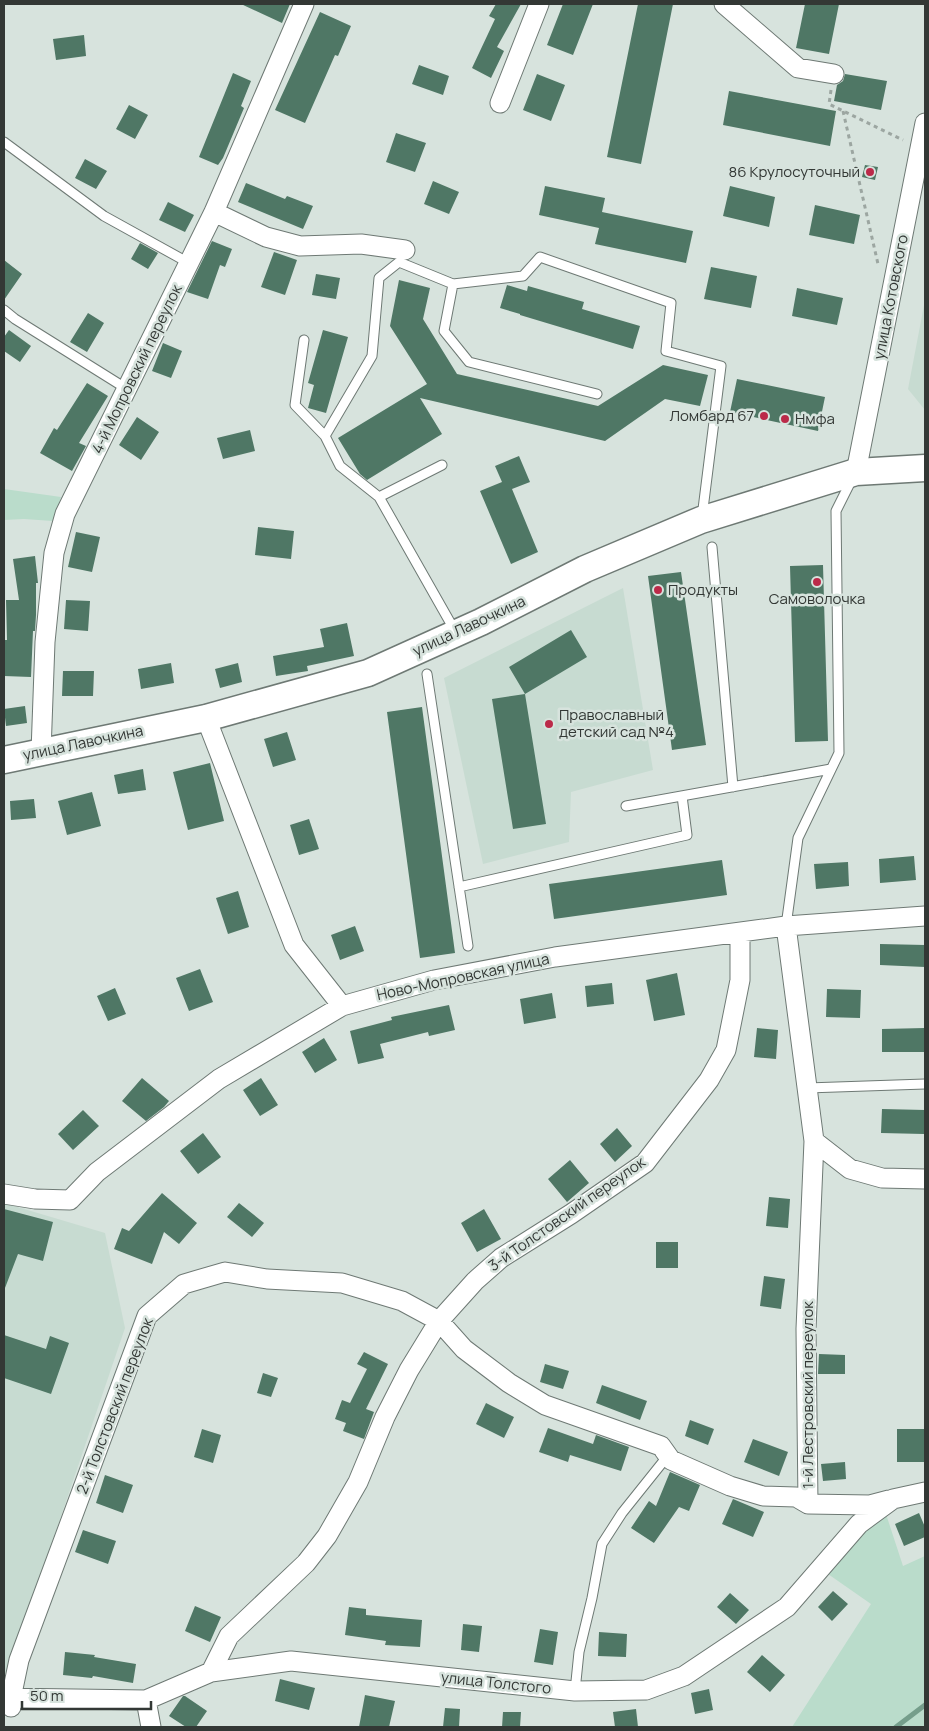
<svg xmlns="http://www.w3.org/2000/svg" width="929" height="1731" font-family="Manrope,sans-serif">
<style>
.built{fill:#c7dbd1}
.green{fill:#badccb}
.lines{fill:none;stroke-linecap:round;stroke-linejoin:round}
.stream{stroke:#759e8b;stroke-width:5}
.building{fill:#4f7765}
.service-casing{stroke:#6e7974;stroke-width:11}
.minor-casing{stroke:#6e7974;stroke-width:21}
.secondary-casing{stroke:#6e7974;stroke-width:29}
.path{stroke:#9ca6a1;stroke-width:3;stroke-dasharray:4 4;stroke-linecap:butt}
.service{stroke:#fff;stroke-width:9}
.minor{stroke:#fff;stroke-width:19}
.secondary{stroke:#fff;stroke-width:26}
.poi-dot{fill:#bb2a49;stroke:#d7e3dd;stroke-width:2}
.labels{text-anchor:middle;stroke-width:5;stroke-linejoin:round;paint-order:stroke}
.poi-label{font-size:15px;fill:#333835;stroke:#d7e3dd;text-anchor:start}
.street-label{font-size:15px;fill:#333835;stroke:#d7e3dd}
</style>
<rect width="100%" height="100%" fill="#d7e3dd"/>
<path class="built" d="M 925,300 L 925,410 L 908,389 Z
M 623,588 L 653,770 L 571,792 L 569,842 L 483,864 L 444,678 Z
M 4,1203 L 105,1233 L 125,1328 L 5,1681 L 4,1681 Z"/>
<path class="green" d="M 4,489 L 61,497 L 53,521 L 24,519 L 4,520 Z
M 884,1508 L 903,1566 L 925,1556 L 925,1727 L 792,1727 L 871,1604 L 828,1574 Z"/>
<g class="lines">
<path class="stream" d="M 896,1727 L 925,1705"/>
</g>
<path class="building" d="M 241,4 L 290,4 L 282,23 Z
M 496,4 L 521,4 L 497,47 L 504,51 L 491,78 L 472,68 L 495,19 L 489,16 Z
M 563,4 L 593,4 L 573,55 L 547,45 Z
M 638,4 L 673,4 L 641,164 L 607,157 Z
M 805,4 L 839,4 L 829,54 L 796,48 Z
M 320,12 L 351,26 L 338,56 L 335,55 L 305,123 L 275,110 Z
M 84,35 L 86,56 L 56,60 L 53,39 Z
M 419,65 L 449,76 L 443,95 L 412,84 Z
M 233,73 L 251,81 L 241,106 L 244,108 L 223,158 L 218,165 L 199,157 Z
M 537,74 L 565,85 L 551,121 L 523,110 Z
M 845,74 L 887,81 L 881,110 L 834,101 L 837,85 L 843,81 Z
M 729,91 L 836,111 L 830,146 L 723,125 Z
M 129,105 L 148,115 L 135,139 L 116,129 Z
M 396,133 L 426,143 L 415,172 L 386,162 Z
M 85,159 L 107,171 L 96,189 L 75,178 Z
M 865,165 L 878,167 L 875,180 L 862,177 Z
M 433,181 L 459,192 L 449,214 L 424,204 Z
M 246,183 L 285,199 L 287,196 L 313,206 L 303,229 L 238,202 Z
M 545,186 L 605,198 L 602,212 L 693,231 L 686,263 L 595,244 L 599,228 L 539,215 Z
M 730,186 L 775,197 L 769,227 L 723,216 Z
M 168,202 L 194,215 L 185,232 L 159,220 Z
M 815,205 L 860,215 L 854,244 L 809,235 Z
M 212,241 L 232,249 L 225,267 L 220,265 L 208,299 L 187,292 Z
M 140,243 L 158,253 L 148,269 L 131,259 Z
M 274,252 L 297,260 L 285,295 L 261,287 Z
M 4,260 L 22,274 L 4,300 Z
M 711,267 L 757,276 L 751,308 L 704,299 Z
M 316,274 L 340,278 L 336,299 L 312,295 Z
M 399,280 L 430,288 L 423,319 L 457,374 L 598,406 L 663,365 L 708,375 L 700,406 L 665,399 L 605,441 L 420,398 L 442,434 L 367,480 L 360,474 L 338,438 L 427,384 L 390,326 Z
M 507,285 L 527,291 L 528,286 L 584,302 L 582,309 L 640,326 L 633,349 L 520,315 L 520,314 L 500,308 Z
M 797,288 L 843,298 L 837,325 L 792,316 Z
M 88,313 L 104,323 L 87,352 L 70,342 Z
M 9,330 L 31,346 L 20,362 L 4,351 L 4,337 Z
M 323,330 L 348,337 L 326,413 L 308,408 L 314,385 L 308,383 Z
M 163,343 L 182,351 L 171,378 L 152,371 Z
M 737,379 L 825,397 L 818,431 L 730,412 Z
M 87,383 L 108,396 L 79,443 L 86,446 L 72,471 L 40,453 L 54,428 L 57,430 Z
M 137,417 L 159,432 L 141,460 L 119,445 Z
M 250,430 L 255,451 L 223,459 L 217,438 Z
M 519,456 L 530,482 L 512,489 L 538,552 L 511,564 L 480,491 L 502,482 L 495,466 Z
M 258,527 L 294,531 L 291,559 L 255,555 Z
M 76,532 L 100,537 L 92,572 L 68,567 Z
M 35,556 L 38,583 L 36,583 L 36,615 L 35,631 L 33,631 L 31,677 L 4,676 L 4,640 L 7,640 L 6,600 L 19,600 L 13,559 Z
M 823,565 L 828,741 L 795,742 L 790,566 Z
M 681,572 L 706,745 L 672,750 L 648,576 Z
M 66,600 L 90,601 L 88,631 L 64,629 Z
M 347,623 L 354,656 L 307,666 L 308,671 L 276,676 L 273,656 L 324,647 L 320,629 Z
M 571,630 L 587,657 L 525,694 L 509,667 Z
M 171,663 L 174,683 L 141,689 L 138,669 Z
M 238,663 L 242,682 L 220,688 L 215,669 Z
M 63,671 L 94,671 L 93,696 L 62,696 Z
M 525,694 L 546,824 L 513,829 L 492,699 Z
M 25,706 L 27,723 L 6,726 L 4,709 Z
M 422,707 L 455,953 L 420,958 L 387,712 Z
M 287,732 L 296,760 L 273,767 L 264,739 Z
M 210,763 L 224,821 L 188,830 L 173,772 Z
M 143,769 L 146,790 L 118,794 L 114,775 Z
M 92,792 L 101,826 L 67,835 L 58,801 Z
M 34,799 L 36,818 L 11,820 L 10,801 Z
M 309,819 L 319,849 L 299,855 L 290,825 Z
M 914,856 L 916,880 L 880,883 L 879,859 Z
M 722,860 L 727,895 L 554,919 L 549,884 Z
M 848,862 L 849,886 L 816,889 L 814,864 Z
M 238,891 L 249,927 L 228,934 L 216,898 Z
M 355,926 L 364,951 L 340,960 L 331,935 Z
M 880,944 L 925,945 L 925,967 L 880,965 Z
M 200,969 L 213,1002 L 189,1011 L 176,978 Z
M 677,973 L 685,1015 L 654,1021 L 646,980 Z
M 612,983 L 614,1004 L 587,1007 L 585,986 Z
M 115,988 L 126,1014 L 108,1021 L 97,996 Z
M 827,989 L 861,990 L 860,1018 L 826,1017 Z
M 552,993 L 556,1018 L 524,1024 L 520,999 Z
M 449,1005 L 455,1030 L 429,1036 L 428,1032 L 380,1044 L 384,1058 L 358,1064 L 350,1031 L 392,1020 L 391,1017 Z
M 757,1028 L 778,1030 L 776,1059 L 754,1057 Z
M 925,1028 L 925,1052 L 882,1052 L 882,1029 Z
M 324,1038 L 337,1060 L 315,1073 L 302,1052 Z
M 142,1078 L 169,1101 L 164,1107 L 146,1121 L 122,1101 Z
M 261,1078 L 278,1105 L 260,1116 L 243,1090 Z
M 882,1109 L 925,1110 L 924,1134 L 881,1133 Z
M 83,1110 L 99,1126 L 73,1150 L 58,1134 Z
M 617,1128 L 632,1146 L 615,1162 L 600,1144 Z
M 203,1133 L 221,1157 L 198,1174 L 180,1151 Z
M 570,1160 L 589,1183 L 567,1202 L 548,1179 Z
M 162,1193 L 197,1223 L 179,1244 L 164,1232 L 152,1264 L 114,1249 L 122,1228 L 129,1231 Z
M 769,1197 L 790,1199 L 788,1228 L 766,1226 Z
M 239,1203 L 264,1223 L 252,1237 L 227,1217 Z
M 4,1209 L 53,1222 L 43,1261 L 18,1254 L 5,1288 L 4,1288 Z
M 484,1209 L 501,1239 L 477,1252 L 461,1223 Z
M 656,1242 L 678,1242 L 678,1268 L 656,1268 Z
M 764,1276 L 785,1279 L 781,1309 L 760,1306 Z
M 4,1335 L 46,1349 L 50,1336 L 69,1343 L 51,1394 L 4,1378 Z
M 364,1352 L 388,1364 L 366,1409 L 374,1412 L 364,1439 L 343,1431 L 346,1423 L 335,1419 L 342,1400 L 350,1403 L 367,1369 L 357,1364 Z
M 819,1354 L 845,1355 L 845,1374 L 818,1374 Z
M 545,1364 L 569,1371 L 563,1389 L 540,1382 Z
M 263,1373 L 278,1378 L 271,1397 L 257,1393 Z
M 602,1385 L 647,1401 L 640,1420 L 596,1403 Z
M 486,1403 L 514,1417 L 504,1438 L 476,1424 Z
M 690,1420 L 714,1429 L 708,1445 L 685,1436 Z
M 548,1428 L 593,1444 L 596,1435 L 629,1447 L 621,1471 L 570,1455 L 568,1462 L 539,1452 Z
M 202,1429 L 221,1435 L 213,1463 L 194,1457 Z
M 897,1429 L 925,1429 L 925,1462 L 897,1462 Z
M 753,1439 L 788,1452 L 779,1476 L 744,1462 Z
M 845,1462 L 846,1479 L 823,1481 L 821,1464 Z
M 670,1472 L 700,1485 L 689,1511 L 679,1507 L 654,1543 L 631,1528 L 649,1501 L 656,1506 Z
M 105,1475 L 133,1485 L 123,1513 L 96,1503 Z
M 733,1499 L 764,1512 L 753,1537 L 722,1524 Z
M 919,1513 L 925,1527 L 925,1537 L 904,1546 L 895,1524 Z
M 83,1530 L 116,1541 L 108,1564 L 75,1552 Z
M 833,1591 L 848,1604 L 832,1621 L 818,1607 Z
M 730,1593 L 749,1610 L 736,1624 L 717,1607 Z
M 195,1606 L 221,1617 L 210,1642 L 185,1631 Z
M 349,1607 L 366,1609 L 366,1615 L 422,1620 L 420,1647 L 385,1645 L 386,1641 L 345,1635 Z
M 463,1624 L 482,1626 L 479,1652 L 461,1650 Z
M 540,1629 L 558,1632 L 553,1665 L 534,1662 Z
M 599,1632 L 627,1634 L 626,1657 L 598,1656 Z
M 65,1652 L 95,1655 L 94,1657 L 136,1664 L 133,1683 L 93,1676 L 92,1678 L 63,1675 Z
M 762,1655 L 785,1675 L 770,1692 L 747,1672 Z
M 280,1679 L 315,1688 L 309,1710 L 275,1701 Z
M 709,1689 L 713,1710 L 695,1714 L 691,1693 Z
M 365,1695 L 395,1701 L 389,1727 L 359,1727 Z
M 183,1696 L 185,1696 L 207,1711 L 196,1727 L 186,1727 L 169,1716 Z
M 445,1708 L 460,1709 L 459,1727 L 443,1727 Z
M 636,1709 L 638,1727 L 615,1727 L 613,1712 Z
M 503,1712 L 521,1712 L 520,1727 L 502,1727 Z"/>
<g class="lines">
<g class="service-casing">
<path id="service" d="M 4,142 L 104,216 L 189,263
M 453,284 L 523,276 L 540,257 L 671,303 L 666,351 L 721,366 L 702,517
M 4,310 L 15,319 L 127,389
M 304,340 L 295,405 L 325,436
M 442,465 L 379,497 L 455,631
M 379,497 L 340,466 L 325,436 L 372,356 L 379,278 L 399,262 L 453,284 L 444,331 L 469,362 L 597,394
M 712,547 L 733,787
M 427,674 L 468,946
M 626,806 L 831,769
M 459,887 L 687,835 L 682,796
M 786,926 L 798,838 L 839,753 L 836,511 L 852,479
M 807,1088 L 925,1084
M 575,1691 L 579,1652 L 592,1598 L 602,1544 L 622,1513 L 662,1463 L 671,1460"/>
</g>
<g class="minor-casing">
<path id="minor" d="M 724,4 L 798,68 L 834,74
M 500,103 L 539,4
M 214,212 L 266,237 L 300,246 L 361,244 L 405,250
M 856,472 L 925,123
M 206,718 L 294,945 L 342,1006
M 41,752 L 45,642 L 54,553 L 65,514 L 214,212 L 304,4
M 814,1141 L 850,1169 L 882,1178 L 925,1179
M 4,1194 L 35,1199 L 70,1200 L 97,1172 L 219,1079 L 342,1006 L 434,980 L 555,957 L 786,926 L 925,916
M 808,1504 L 870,1505 L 889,1500
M 211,1672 L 229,1636 L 306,1563 L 327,1536 L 358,1482 L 385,1417 L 409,1370 L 439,1321 L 475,1281 L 501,1258 L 571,1214 L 645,1163 L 709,1080 L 726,1050 L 740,980 L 740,932
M 4,1698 L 146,1700 L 211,1672 L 291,1661 L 575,1691 L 646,1690 L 684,1676 L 787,1607 L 859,1524 L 893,1499 L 925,1492
M 146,1700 L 151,1727
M 11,1707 L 11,1698 L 19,1660 L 147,1316 L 184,1284 L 225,1272 L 267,1279 L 342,1283 L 402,1301 L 439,1321 L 464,1349 L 509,1383 L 545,1405 L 661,1446 L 671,1460 L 730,1486 L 763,1496 L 796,1497 L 808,1504 L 806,1329 L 814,1141 L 786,926"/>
</g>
<g class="secondary-casing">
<path id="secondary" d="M 4,760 L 206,718 L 368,673 L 481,622 L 585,569 L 701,520 L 856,472 L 925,468"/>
</g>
<path class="path" d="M 831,90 L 829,104 L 903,140
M 843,111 L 878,264"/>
<use href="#service" class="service"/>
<use href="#minor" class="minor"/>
<use href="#secondary" class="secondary"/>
</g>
<g class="poi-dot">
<circle cx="870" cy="172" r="5"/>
<circle cx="764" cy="416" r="5"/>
<circle cx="785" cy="419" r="5"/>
<circle cx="817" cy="582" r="5"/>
<circle cx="658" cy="590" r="5"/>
<circle cx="549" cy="724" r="5"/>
</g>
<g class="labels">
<g class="poi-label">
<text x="860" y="177" text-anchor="end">86 Крулосуточный</text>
<text x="754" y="421" text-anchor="end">Ломбард 67</text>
<text x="795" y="424">Нмфа</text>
<text x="668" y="595">Продукты</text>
<text x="817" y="604" text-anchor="middle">Самоволочка</text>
<text x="559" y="720">Православный<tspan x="559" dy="17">детский сад №4</tspan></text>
</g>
<g class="street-label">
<text transform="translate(891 297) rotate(-79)" y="5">улица Котовского</text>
<text transform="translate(137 369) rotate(-64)" y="5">4-й Мопровский переулок</text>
<text transform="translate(469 626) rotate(-25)" y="5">улица Лавочкина</text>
<text transform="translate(83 743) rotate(-12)" y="5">улица Лавочкина</text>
<text transform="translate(463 977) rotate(-12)" y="5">Ново-Мопровская улица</text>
<text transform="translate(567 1214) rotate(-35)" y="5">3-й Толстовский переулок</text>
<text transform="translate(808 1395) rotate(-90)" y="5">1-й Лестровский переулок</text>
<text transform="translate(115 1406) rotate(-69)" y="5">2-й Толстовский переулок</text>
<text transform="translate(496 1683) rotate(6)" y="5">улица Толстого</text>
</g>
</g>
<rect width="929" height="1731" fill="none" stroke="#333835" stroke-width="10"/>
<path d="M22 1701v8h129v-8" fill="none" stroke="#333835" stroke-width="2.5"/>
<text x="30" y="1701" font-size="15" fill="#333835" stroke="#d7e3dd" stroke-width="4" paint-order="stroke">50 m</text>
</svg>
